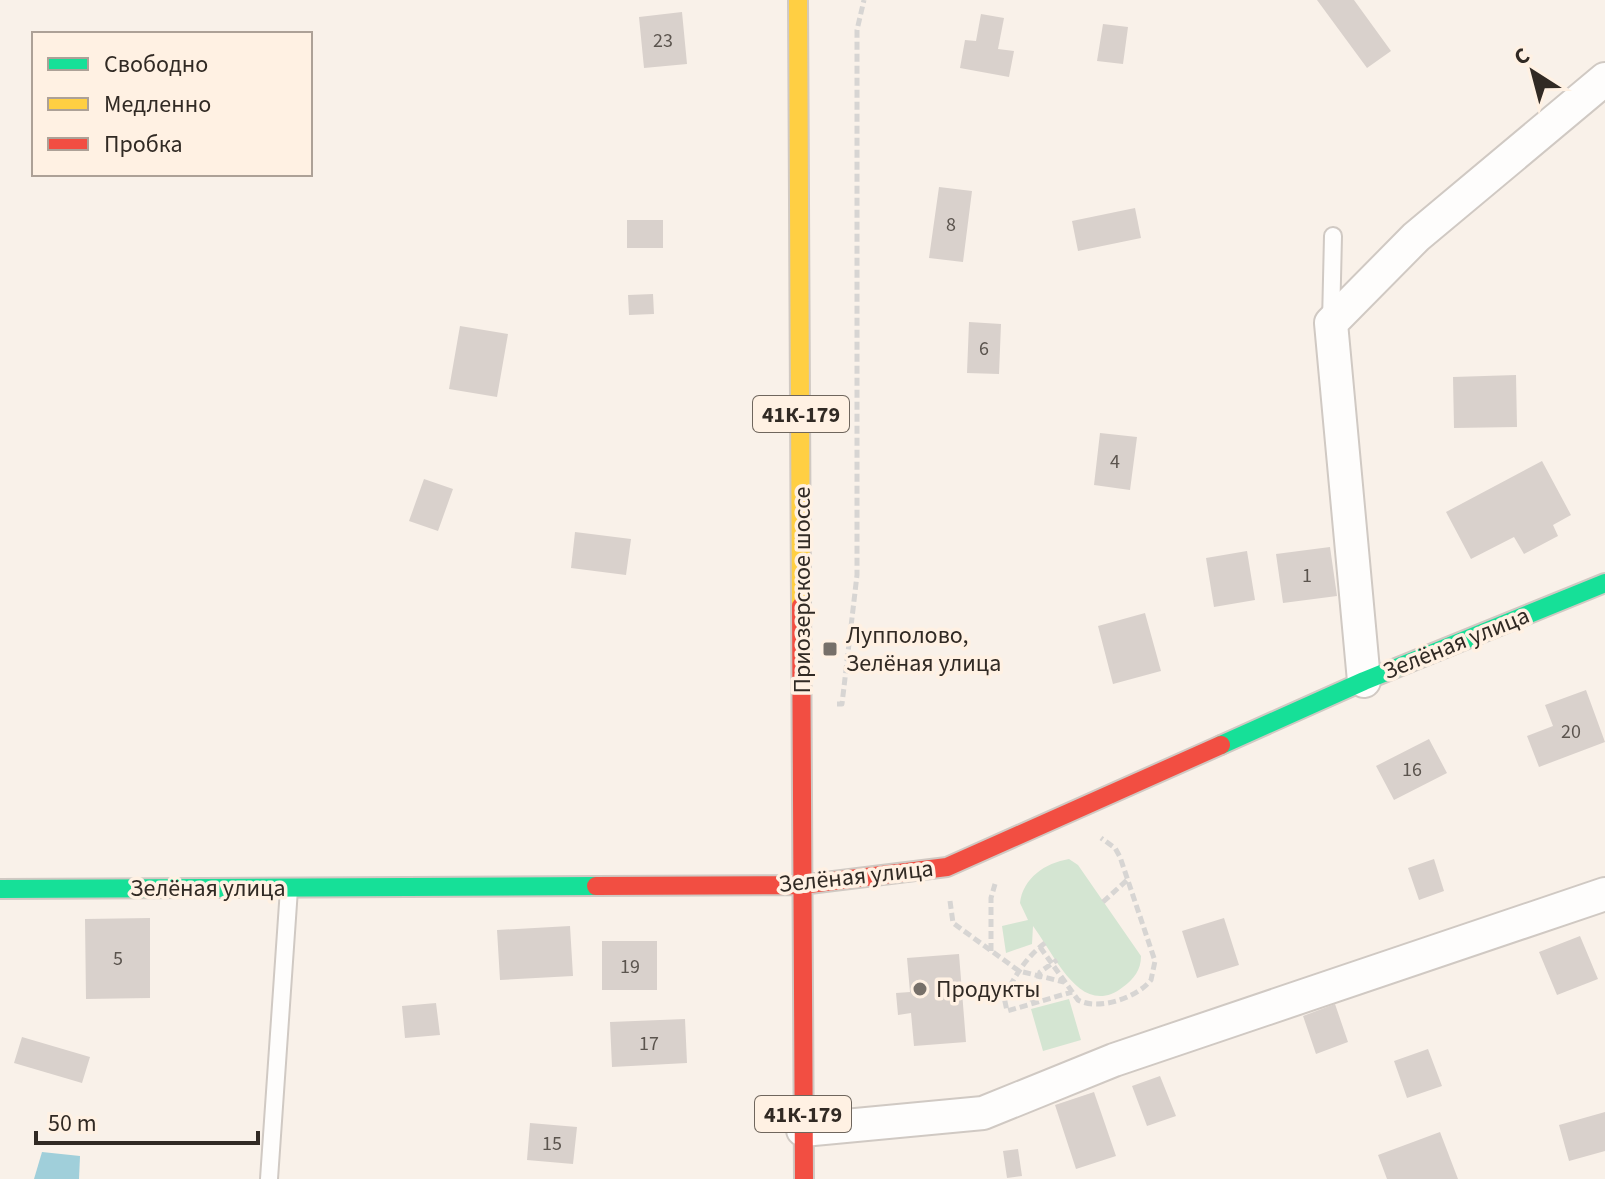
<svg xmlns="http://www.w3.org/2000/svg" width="1605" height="1179" font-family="'Source Sans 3',sans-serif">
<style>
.green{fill:#d4e5d2}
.water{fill:#a0cfda}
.building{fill:#d9d1cc}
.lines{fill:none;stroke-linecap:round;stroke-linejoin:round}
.lane-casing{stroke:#d0c9c3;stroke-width:20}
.street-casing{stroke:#d0c9c3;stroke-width:36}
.fast-casing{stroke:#d0c9c3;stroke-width:22}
.slow-casing{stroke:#d0c9c3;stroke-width:22}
.jam-casing{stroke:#d0c9c3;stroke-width:22}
.path{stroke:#d7d5d3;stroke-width:5;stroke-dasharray:8 4;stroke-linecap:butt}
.lane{stroke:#fefdfc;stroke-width:16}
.street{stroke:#fefdfc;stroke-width:32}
.fast{stroke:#16e098;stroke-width:18}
.slow{stroke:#ffcf43;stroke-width:18}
.jam{stroke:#f24e42;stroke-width:18}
.poi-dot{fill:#777069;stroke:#fff1e3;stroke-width:3}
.labels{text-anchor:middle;stroke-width:7;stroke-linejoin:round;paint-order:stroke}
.number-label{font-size:20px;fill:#5b544e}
.shield{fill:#fff1e3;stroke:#6f665d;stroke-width:2}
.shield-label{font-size:22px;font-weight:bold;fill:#312a24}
.street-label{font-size:24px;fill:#312a24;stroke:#fff1e3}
.poi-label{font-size:24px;fill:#312a24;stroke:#fff1e3;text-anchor:start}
</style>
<rect width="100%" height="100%" fill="#f9f1e9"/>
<path class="green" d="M 1069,859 L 1078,865 L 1141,956 C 1141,970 1134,979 1123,987 C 1081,1020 1055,955 1033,926 L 1032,944 L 1006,953 L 1002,926 L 1028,920 L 1020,903 C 1023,878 1045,863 1069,859 Z
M 1069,999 L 1081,1040 L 1043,1051 L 1031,1009 Z"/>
<path class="water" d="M 42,1152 L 80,1156 L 79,1179 L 34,1179 Z"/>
<path class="building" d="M 1317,0 L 1354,0 L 1391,51 L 1367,68 Z
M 682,12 L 687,64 L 644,68 L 639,17 Z
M 981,14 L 1004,18 L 998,49 L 1014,51 L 1009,77 L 960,68 L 965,40 L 976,41 Z
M 1103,24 L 1128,27 L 1123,64 L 1097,61 Z
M 939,187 L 972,191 L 963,262 L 929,258 Z
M 1135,208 L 1141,238 L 1078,251 L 1072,221 Z
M 627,220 L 663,220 L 663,248 L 627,248 Z
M 653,294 L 654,314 L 629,315 L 628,295 Z
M 969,322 L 1001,324 L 999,374 L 967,373 Z
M 460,326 L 508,334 L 497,397 L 449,389 Z
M 1516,375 L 1517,427 L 1454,428 L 1453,377 Z
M 1100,433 L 1137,437 L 1130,490 L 1094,485 Z
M 1542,461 L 1571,515 L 1553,525 L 1558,536 L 1524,554 L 1514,537 L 1471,559 L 1446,512 Z
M 424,479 L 453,489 L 438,531 L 409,521 Z
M 575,532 L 631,539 L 626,575 L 571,568 Z
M 1330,547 L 1337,596 L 1283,603 L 1276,554 Z
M 1247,551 L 1255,600 L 1214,607 L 1206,558 Z
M 1145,613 L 1161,671 L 1113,684 L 1098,626 Z
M 1586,690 L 1605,742 L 1539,767 L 1527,736 L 1553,726 L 1545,705 Z
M 1429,739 L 1447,773 L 1394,800 L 1376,766 Z
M 1434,859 L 1444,891 L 1419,900 L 1408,868 Z
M 150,918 L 150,998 L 86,999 L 85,919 Z
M 1224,918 L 1239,965 L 1197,978 L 1182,931 Z
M 570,926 L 573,976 L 500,980 L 497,930 Z
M 1580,936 L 1598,979 L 1557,995 L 1539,952 Z
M 602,941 L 657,941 L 657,990 L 602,990 Z
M 959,954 L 966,1042 L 914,1046 L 911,1013 L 898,1015 L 896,993 L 910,992 L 907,958 Z
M 436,1003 L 440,1035 L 405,1038 L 402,1006 Z
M 1335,1004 L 1348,1042 L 1316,1054 L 1303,1016 Z
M 685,1019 L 687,1063 L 612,1067 L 610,1022 Z
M 22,1037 L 90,1057 L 82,1083 L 14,1063 Z
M 1428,1049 L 1442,1086 L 1407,1098 L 1394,1061 Z
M 1160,1076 L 1176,1116 L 1147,1126 L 1132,1086 Z
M 1094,1092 L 1116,1156 L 1076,1169 L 1055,1105 Z
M 1605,1112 L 1605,1151 L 1569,1161 L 1559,1125 Z
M 530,1123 L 577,1127 L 573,1164 L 527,1160 Z
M 1440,1132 L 1458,1179 L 1387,1179 L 1378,1155 Z
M 1018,1149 L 1022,1176 L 1007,1178 L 1003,1151 Z"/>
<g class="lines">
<g class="lane-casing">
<path id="lane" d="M 1331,322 L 1333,236
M 269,1179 L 289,889"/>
</g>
<g class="street-casing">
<path id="street" d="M 1364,681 L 1331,323 L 1416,237 L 1605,79
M 803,1130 L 983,1113 L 1114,1060 L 1605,894"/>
</g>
<g class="fast-casing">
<path id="fast" d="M 1221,745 L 1364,681 L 1605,583
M 0,889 L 596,886"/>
</g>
<g class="slow-casing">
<path id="slow" d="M 798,0 L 801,606"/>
</g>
<g class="jam-casing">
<path id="jam" d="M 801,606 L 804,1179
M 596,886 L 801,885 L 947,867 L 1221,745"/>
</g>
<path class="path" d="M 837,704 L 842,704 L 857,575 L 857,30 L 864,0
M 950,901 L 953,923 L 1019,971 L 1064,982
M 1103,902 L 1127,880
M 1045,943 C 1025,958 1016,975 1004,997 L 1007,1011 L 1072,992
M 1040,947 L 1078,1000 C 1098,1011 1137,998 1151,980 L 1155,961 L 1120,857 L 1115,848 L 1101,838
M 991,951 L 991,898 L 995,884
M 1032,1002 L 1040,972 L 1057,960"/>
<use href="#lane" class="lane"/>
<use href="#street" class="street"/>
<use href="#fast" class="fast"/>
<use href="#slow" class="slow"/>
<use href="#jam" class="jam"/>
</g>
<g class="poi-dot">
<rect x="822" y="641" width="16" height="16" rx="4"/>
<circle cx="920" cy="989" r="8"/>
</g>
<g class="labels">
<g class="number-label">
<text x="663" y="47">23</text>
<text x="951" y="231">8</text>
<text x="984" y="355">6</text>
<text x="1115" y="468">4</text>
<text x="1307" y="582">1</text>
<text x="1571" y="738">20</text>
<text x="1412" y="776">16</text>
<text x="118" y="965">5</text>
<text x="630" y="973">19</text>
<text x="649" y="1050">17</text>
<text x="552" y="1150">15</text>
</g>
<g class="shield">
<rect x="753" y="396" width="96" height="36" rx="6"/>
<rect x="755" y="1096" width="96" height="36" rx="6"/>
</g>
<g class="shield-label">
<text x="801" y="422">41К-179</text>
<text x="803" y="1122">41К-179</text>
</g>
<g class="street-label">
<text transform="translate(802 590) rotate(-90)" y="8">Приозерское шоссе</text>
<text transform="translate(1456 643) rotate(-22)" y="8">Зелёная улица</text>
<text transform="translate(856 876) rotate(-6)" y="8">Зелёная улица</text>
<text x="208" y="896">Зелёная улица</text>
</g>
<g class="poi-label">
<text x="846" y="643">Лупполово,<tspan x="846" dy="28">Зелёная улица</tspan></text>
<text x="936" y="997">Продукты</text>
</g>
</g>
<rect x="32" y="32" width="280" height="144" fill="#fff1e3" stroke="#ada197" stroke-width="2"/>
<rect x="48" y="58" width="40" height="12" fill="#16e098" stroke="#ada197" stroke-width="2"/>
<text x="104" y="72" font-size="24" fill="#312a24">Свободно</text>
<rect x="48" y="98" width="40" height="12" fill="#ffcf43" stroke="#ada197" stroke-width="2"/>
<text x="104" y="112" font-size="24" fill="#312a24">Медленно</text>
<rect x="48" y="138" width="40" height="12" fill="#f24e42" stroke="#ada197" stroke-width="2"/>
<text x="104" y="152" font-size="24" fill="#312a24">Пробка</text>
<g transform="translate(1533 72) rotate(324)" stroke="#fff1e3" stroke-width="6" paint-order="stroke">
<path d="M0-6L14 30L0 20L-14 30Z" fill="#312a24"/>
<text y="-12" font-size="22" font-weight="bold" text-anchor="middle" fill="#312a24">С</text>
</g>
<path d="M36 1131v12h222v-12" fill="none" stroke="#312a24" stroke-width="4"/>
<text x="48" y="1131" font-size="24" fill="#312a24" stroke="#fff1e3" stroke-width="6" paint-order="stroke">50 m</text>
</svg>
